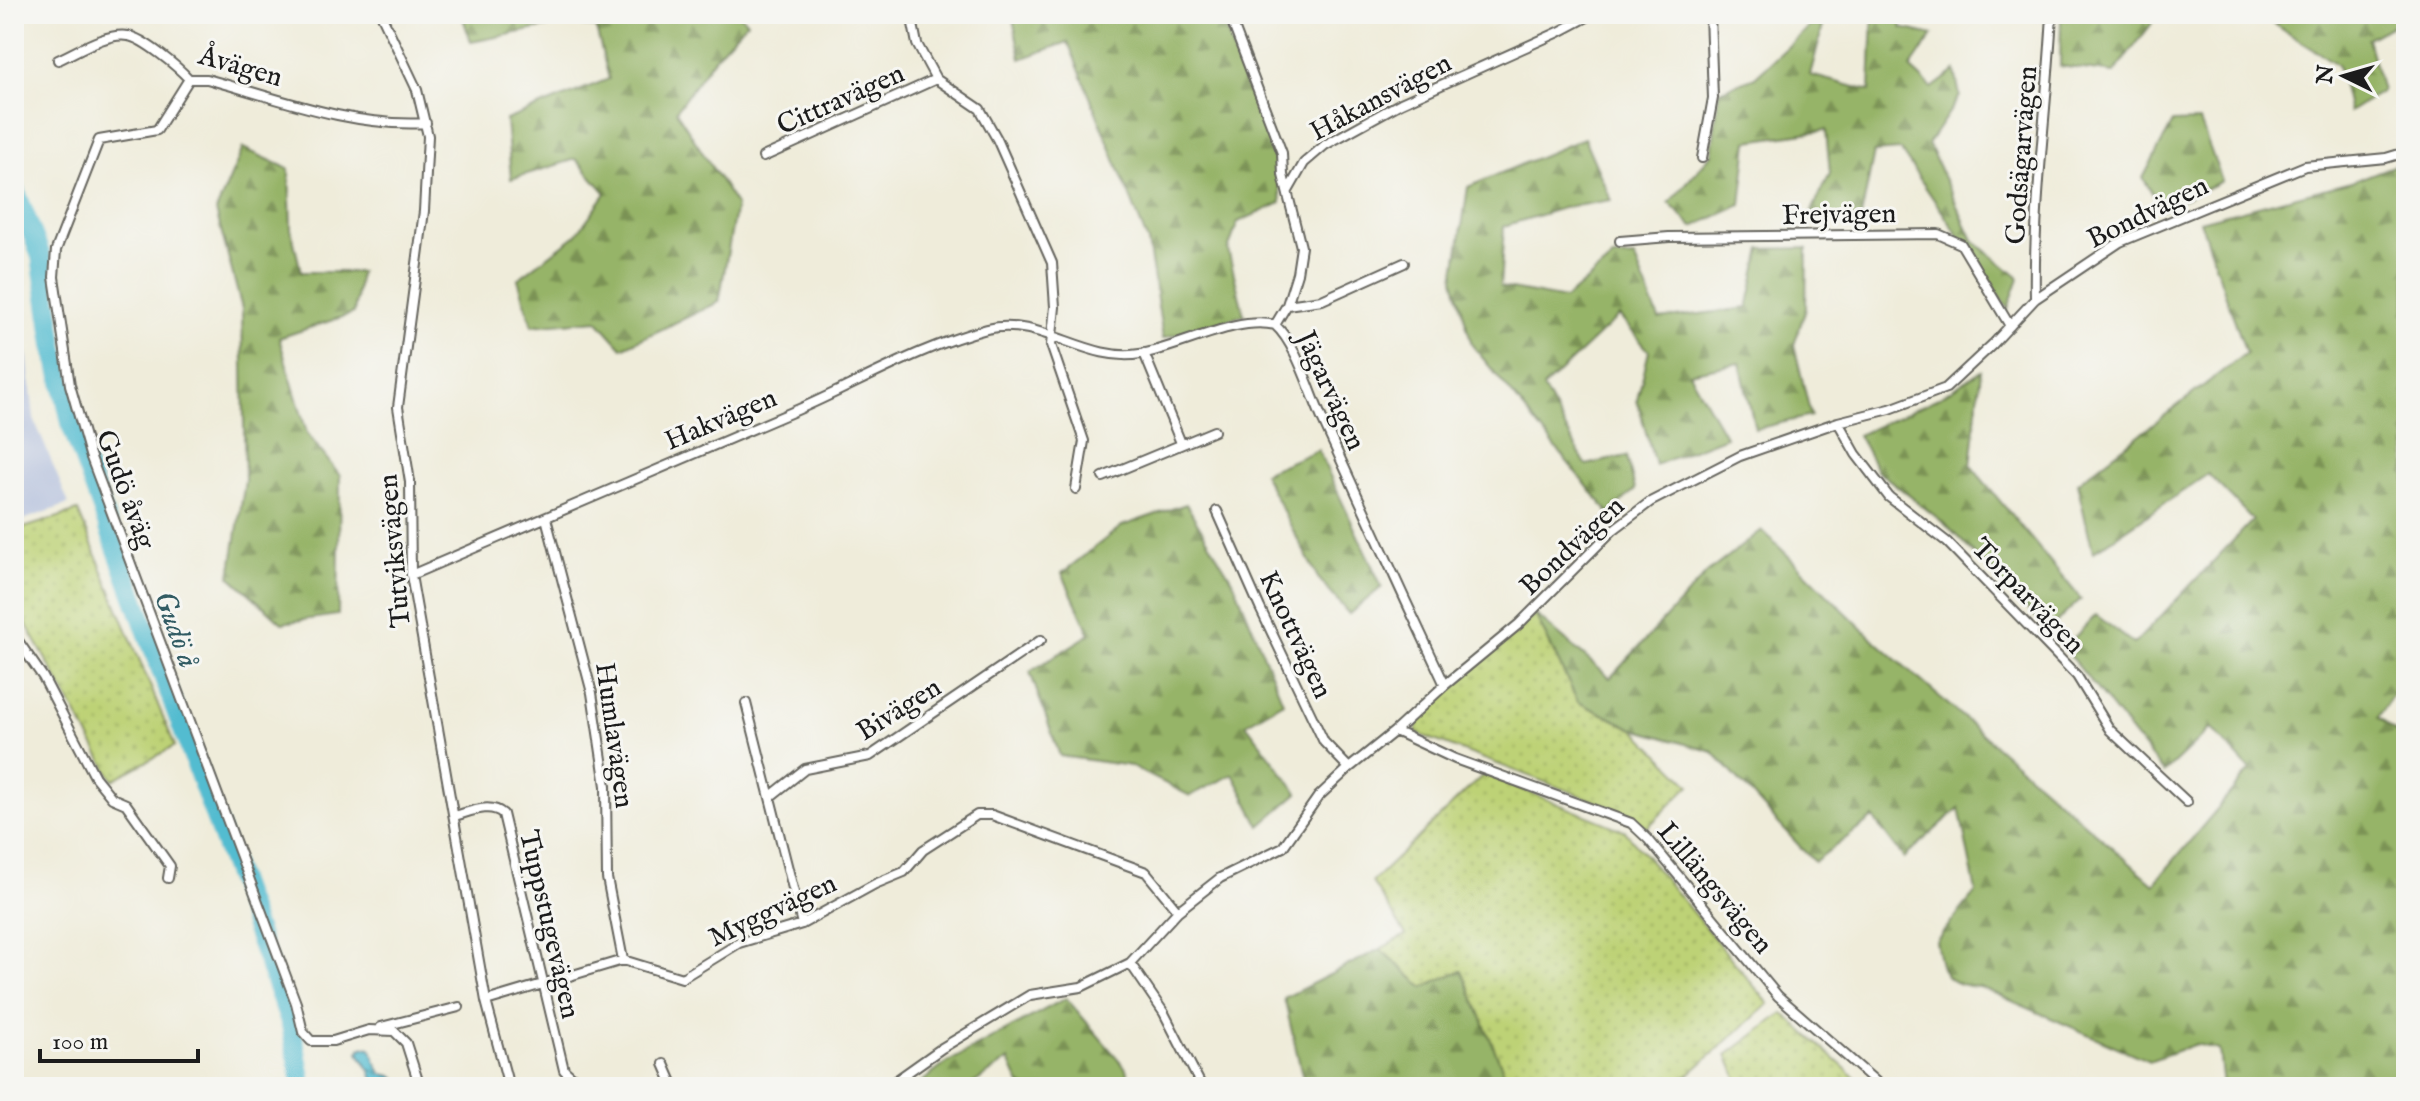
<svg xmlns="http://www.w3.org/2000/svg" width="2420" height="1101" font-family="'IM FELL English',serif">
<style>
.industrial{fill:#b9c4de}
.green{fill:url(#green-dots);stroke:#6c7749;stroke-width:2}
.forest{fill:url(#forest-firs);stroke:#596842;stroke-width:2}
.water{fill:url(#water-ripples);stroke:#386c76;stroke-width:2}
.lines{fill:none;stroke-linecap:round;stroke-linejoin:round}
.river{stroke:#53bcd0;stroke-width:20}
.street-casing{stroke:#66655e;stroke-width:12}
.street{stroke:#fff;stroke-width:8}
.labels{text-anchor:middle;stroke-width:6;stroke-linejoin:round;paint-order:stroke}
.street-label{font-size:28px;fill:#1c1c1c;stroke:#f6f6f2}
.water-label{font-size:30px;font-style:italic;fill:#325c64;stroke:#f6f6f2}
</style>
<defs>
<pattern id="green-dots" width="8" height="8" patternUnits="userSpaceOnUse" patternTransform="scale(2)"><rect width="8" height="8" fill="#bdd276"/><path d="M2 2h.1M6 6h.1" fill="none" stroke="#a2b466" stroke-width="1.8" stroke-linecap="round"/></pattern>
<pattern id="forest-firs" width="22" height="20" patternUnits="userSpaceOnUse" patternTransform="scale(2)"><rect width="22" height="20" fill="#96b467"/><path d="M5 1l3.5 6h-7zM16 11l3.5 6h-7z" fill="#7a9254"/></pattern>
<pattern id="water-ripples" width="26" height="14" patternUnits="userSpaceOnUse" patternTransform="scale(2)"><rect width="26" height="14" fill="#53bcd0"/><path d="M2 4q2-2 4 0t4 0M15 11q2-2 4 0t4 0" fill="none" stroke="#4498a8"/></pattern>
</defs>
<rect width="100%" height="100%" fill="#f6f6f2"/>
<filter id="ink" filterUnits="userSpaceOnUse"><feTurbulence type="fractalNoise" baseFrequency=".0125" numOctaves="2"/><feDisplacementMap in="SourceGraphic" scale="16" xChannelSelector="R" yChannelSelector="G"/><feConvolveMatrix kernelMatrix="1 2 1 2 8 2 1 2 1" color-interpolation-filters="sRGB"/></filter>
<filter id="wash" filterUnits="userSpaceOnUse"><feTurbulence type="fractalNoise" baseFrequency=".006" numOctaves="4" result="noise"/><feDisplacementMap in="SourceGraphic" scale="32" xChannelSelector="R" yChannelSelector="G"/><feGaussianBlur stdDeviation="1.8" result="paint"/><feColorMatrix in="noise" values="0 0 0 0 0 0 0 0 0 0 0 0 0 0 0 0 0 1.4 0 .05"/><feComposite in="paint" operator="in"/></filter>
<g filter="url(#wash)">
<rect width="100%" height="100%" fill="#efecda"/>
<path class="industrial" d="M 14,282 L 20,284 L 34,419 L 69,504 L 14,523 Z"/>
<path class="green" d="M 78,511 L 175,746 L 113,780 L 14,602 L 14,531 Z
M 1535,614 L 1578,702 L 1634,729 L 1690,785 L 1647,828 L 1629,814 L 1416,733 L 1419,718 Z
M 1484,774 L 1625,831 L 1769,1004 L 1675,1087 L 1510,1087 L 1462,971 L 1423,987 L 1380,949 L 1406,935 L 1372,882 Z
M 1783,1013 L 1866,1087 L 1741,1087 L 1727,1055 Z"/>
<path class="forest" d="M 467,14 L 740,14 L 747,22 L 715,57 L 676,111 L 736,205 L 719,302 L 622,348 L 597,320 L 532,326 L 518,279 L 576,235 L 606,193 L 576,159 L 511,179 L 506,120 L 609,79 L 596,28 L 568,23 L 471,42 L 463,18 Z
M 1012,14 L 1221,14 L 1241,76 L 1276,149 L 1281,203 L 1238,222 L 1228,250 L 1244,315 L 1163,338 L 1148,242 L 1068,42 L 1021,59 Z
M 1873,14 L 1900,14 L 1902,28 L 1933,35 L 1910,68 L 1932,88 L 1955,71 L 1960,96 L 1928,144 L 1973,240 L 2019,278 L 2008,308 L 1900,150 L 1874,152 L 1861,217 L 1808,220 L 1830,173 L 1826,130 L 1748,141 L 1741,205 L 1693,227 L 1669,203 L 1712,154 L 1719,91 L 1755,77 L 1811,25 L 1823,26 L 1810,75 L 1870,91 Z
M 2061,14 L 2159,14 L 2114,73 L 2060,66 Z
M 2258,14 L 2406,14 L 2406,25 L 2401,21 L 2368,39 L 2382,91 L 2349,112 L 2338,65 Z
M 2200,121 L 2222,181 L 2162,209 L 2143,178 L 2173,122 Z
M 1584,138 L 1611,200 L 1563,208 L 1504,226 L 1500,287 L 1565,299 L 1613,258 L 1634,257 L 1659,319 L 1748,308 L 1761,249 L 1807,248 L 1806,308 L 1794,345 L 1811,416 L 1755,429 L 1740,363 L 1689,373 L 1726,437 L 1655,465 L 1637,400 L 1649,351 L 1619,316 L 1543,388 L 1586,465 L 1627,456 L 1635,490 L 1609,513 L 1472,345 L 1454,279 L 1468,187 Z
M 243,148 L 289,169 L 291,229 L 301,272 L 360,272 L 354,313 L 279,338 L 307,433 L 340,476 L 338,615 L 282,623 L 230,576 L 245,481 L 242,309 L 216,211 Z
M 2406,161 L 2406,674 L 2378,717 L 2406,740 L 2406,1087 L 2223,1087 L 2219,1050 L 2196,1044 L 2149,1061 L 1980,987 C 1943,985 1942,974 1936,941 L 1976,892 L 1959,808 L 1904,858 L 1873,818 L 1814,862 L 1713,752 L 1634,729 L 1578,702 L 1535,614 L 1610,678 L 1707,573 L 1762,530 L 1872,638 L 2154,884 L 2250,770 L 2211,728 L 2164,773 L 2064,648 L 2096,615 L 2134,644 L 2253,520 L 2208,474 L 2093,552 L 2077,483 L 2246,353 L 2200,221 L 2351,182 Z
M 1981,371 L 1971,466 L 2081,599 L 2048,630 L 1945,524 L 1877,470 L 1858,435 L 1936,399 Z
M 1318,450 L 1382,587 L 1349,614 L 1318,578 L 1263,473 Z
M 1186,504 L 1235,585 L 1283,702 L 1246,724 L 1298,793 L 1260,826 L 1233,774 L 1190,796 L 1131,766 L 1060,756 L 1030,672 L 1090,634 L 1062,573 L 1122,526 Z
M 1380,949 L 1423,987 L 1462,970 L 1510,1087 L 1305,1087 L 1284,998 Z
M 1066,998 L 1125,1067 L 1134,1087 L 1021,1087 L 1009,1060 L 968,1087 L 915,1087 L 948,1062 Z"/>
<path class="water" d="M 365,1047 L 370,1048 C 376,1056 375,1066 382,1074 L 392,1076 L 396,1079 L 389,1087 L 376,1087 L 370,1071 L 359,1053 L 360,1049 Z"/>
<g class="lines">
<path class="river" d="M 14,187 L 41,256 L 54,345 L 72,427 L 291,1025 L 301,1078 L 301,1087"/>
</g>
</g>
<g filter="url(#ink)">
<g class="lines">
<g class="street-casing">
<path id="street" d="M 381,14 L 417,90 L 428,136 L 424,211 L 398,407 L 410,482 L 411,575 L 486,1001 L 509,1087
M 911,14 L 917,44 L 936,79 L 980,109 L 997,139 L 1052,263 L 1055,307 L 1051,345 L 1084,441 L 1076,489
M 1229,14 L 1282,153 L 1283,175 L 1301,247 L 1297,273 L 1287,305 L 1275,325 C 1297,344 1311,396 1324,423 C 1364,511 1404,598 1445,685
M 58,60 C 76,52 107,32 128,36 C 143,38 178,67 189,79 L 207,79 C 276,98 354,128 426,123
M 189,79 L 157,130 L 99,140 L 56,250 L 54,277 L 70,385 L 90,455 L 296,1003 L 303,1032 L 311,1041 L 333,1041 L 369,1030 L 394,1031 L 406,1043 L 420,1087
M 763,157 L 936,79
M 1702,158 L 1713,98 L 1710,14
M 1288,191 L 1304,163 L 1325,145 L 1401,103 L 1559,32 L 1593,14
M 1620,241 L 1669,237 L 1938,234 L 1961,244 L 2010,326
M 2035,299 C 2033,204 2047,109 2052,14
M 1287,305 L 1322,300 L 1404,263
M 1144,353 L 1181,443
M 1838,422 L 1856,454 L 1889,497 L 1947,542 L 2077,676 L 2110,730 L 2187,802
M 1103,477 L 1214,431
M 1217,511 L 1260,608 L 1324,742 L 1349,768
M 546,518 L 592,693 L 606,786 L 607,878 L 623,960
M 411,575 C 540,520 668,465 797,410 C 859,383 921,346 987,329 C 1041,316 1086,363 1140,354 C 1179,348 1237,315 1275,325
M 14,635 L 43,677 L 95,777 L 112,798 L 126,804 L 170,866 L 168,878
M 746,703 L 802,924
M 1395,731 L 1455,759 L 1631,823 L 1648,839 L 1778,996 L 1882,1087
M 771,796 L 805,769 L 870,756 L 1041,640
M 454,816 C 470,812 490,802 503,814 L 564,1070 L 583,1087
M 1130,963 L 1164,1013 L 1202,1087
M 486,1001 L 623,960 L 682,978 L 739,943 L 802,924 L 875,884 L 904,872 L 923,850 L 977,815 L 992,815 L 1146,872 L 1178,911
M 381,1027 L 459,1007
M 664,1064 L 674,1087
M 887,1087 L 942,1048 L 1030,995 L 1081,987 L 1130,963 L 1178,911 L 1220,878 L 1283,847 L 1318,797 L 1349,768 L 1395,731 L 1445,685 L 1519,624 L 1613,530 L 1650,502 L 1740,456 L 1838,422 L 1890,409 L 1946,388 L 1993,344 L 2035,299 L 2120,242 L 2305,166 L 2386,158 L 2406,152"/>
</g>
<use href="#street" class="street"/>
</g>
</g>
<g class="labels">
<g class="street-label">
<text transform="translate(241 65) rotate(16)" y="10">Åvägen</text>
<text transform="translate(1380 96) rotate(-28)" y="10">Håkansvägen</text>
<text transform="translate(840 98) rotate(-24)" y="10">Cittravägen</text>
<text transform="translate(2020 155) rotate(-86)" y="10">Godsägarvägen</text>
<text transform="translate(2147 211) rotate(-26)" y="10">Bondvägen</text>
<text transform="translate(1839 213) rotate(-1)" y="10">Frejvägen</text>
<text transform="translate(1332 390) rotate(65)" y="10">Jägarvägen</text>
<text transform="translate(720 418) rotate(-23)" y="10">Hakvägen</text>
<text transform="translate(127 489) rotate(70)" y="10">Gudö åväg</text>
<text transform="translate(1571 545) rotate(-43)" y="10">Bondvägen</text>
<text transform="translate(393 551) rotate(-95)" y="10">Tutviksvägen</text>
<text transform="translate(2029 595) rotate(46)" y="10">Torparvägen</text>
<text transform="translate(1297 634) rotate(65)" y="10">Knottvägen</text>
<text transform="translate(898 708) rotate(-32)" y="10">Bivägen</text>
<text transform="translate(616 735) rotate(82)" y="10">Humlavägen</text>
<text transform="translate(1716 887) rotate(50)" y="10">Lillängsvägen</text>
<text transform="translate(772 909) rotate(-25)" y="10">Myggvägen</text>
<text transform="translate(551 924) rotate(77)" y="10">Tuppstugevägen</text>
</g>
<g class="water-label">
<text transform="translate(177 629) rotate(70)" y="10">Gudö å</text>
</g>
</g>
<rect width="2420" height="1101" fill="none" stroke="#f6f6f2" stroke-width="48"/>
<g transform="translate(2344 76) rotate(275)" stroke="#f6f6f2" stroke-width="6" paint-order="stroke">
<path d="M0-6L14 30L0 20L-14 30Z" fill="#1c1c1c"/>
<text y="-12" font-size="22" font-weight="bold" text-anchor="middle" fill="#1c1c1c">N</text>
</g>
<path d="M40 1049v12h158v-12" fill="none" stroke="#1c1c1c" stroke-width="4"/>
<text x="52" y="1049" font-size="24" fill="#1c1c1c" stroke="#f6f6f2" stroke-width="6" paint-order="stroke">100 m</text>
</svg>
